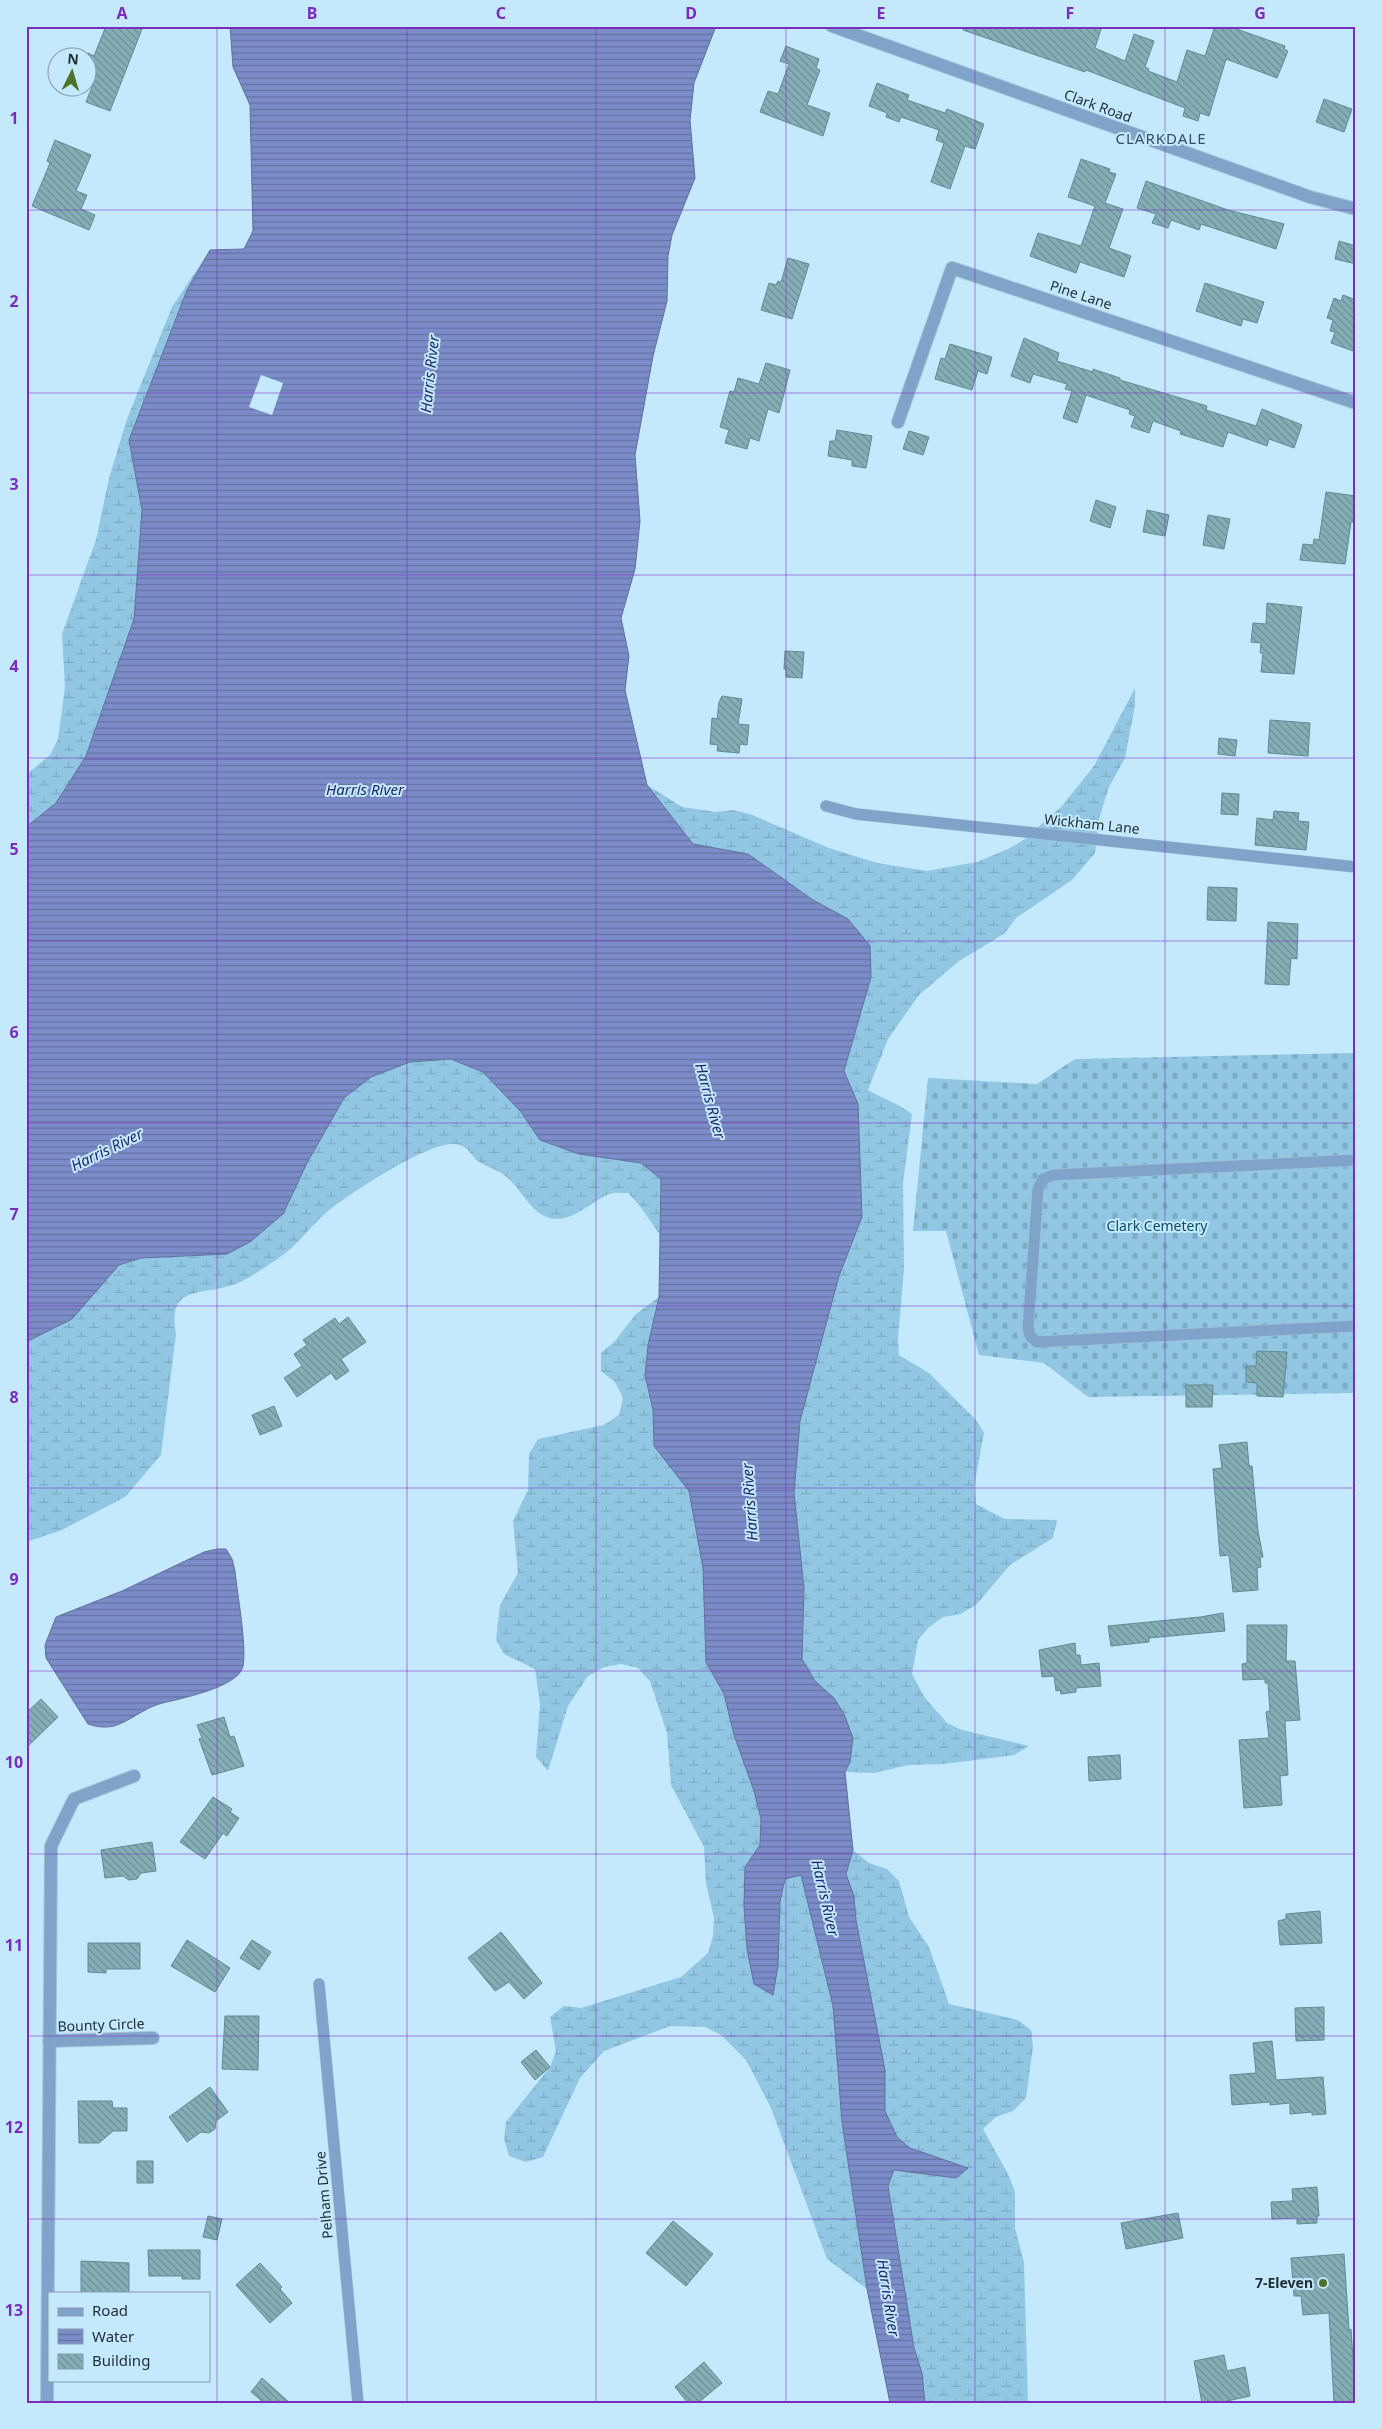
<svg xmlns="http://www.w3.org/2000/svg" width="1382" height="2429" font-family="'Noto Sans',sans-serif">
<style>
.wetland{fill:url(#wetland-marsh)}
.cemetery{fill:url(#cemetery-stones)}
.water{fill:url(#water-rules);stroke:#60709d}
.pier{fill:#c4e8fc}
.building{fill:url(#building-back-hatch);stroke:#618b93}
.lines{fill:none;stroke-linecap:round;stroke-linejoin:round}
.service-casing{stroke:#a4c3d5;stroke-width:12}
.minor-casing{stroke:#a4c3d5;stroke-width:14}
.service{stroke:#80a3c9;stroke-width:11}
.minor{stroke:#80a3c9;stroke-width:12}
.grid{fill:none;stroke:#7b2cbf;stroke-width:1;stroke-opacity:0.55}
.poi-dot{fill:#4f7129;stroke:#c4e8fc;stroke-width:2}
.labels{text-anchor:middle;stroke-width:4;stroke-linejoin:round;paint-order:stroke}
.street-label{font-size:14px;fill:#223038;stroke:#c4e8fc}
.park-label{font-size:14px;fill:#0e4c66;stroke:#c4e8fc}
.poi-label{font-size:14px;font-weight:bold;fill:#223038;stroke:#c4e8fc;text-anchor:end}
.neighbourhood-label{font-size:15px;letter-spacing:1px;fill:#325263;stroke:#c4e8fc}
.water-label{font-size:15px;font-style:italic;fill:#1f2870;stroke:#c4e8fc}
.neatline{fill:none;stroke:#7b2cbf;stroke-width:2}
.grid-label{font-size:16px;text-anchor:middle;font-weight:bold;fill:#7b2cbf}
</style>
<defs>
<pattern id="wetland-marsh" width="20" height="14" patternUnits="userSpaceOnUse" patternTransform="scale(1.25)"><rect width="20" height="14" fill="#91c7e3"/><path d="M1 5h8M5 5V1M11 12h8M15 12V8" fill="none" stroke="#7dabc4"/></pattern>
<pattern id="cemetery-stones" width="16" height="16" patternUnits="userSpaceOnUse" patternTransform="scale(1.25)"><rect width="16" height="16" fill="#91c7e3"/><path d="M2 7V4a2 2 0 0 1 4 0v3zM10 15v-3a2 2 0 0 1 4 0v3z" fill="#7dabc4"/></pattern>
<pattern id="water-rules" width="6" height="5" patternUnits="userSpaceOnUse" patternTransform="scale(1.25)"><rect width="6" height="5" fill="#7b8cc8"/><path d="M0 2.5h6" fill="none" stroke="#6473a3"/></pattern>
<pattern id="building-back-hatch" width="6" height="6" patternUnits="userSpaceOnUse" patternTransform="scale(1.25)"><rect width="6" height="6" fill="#84afb7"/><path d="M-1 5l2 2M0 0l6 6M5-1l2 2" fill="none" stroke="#6c8f96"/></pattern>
</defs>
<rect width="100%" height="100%" fill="#c4e8fc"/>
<path class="wetland" d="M 210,250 L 187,290 L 129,440 L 142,510 L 134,619 L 86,756 L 56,803 L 26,827 L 26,775 L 50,755 L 58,739 L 65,687 L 62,634 L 96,540 L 109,478 L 127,419 L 172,307 Z
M 1135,688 L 1135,705 L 1125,758 L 1109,787 L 1099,819 L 1097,835 L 1036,829 L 1062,806 L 1094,766 Z
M 647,785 L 682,807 L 716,812 L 733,810 L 750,814 L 829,848 L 877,863 L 927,871 L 977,862 L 1008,849 L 1027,838 L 1096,844 L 1095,853 L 1072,880 L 1016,918 L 1005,933 L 959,961 L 919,995 L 888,1039 L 868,1090 C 883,1099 898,1103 912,1114 L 903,1183 L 904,1269 L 898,1338 L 899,1355 L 929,1373 L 976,1420 L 984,1433 L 974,1487 L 976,1504 L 1005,1519 L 1057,1520 L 1053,1538 L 1010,1565 L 976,1605 L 960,1614 L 943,1617 L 929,1627 L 918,1640 L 912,1674 L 925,1698 L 947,1723 L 962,1730 L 1029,1746 L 1014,1755 L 944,1764 L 909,1765 L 874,1773 L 845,1772 L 850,1762 L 844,1714 L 834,1698 L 815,1681 L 802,1659 L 804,1588 L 794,1493 L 800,1422 L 839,1276 L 862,1217 L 858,1104 L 844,1071 L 871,977 L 848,919 L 813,900 L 748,854 L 693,844 Z
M 451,1059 L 483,1072 L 521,1112 L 540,1140 L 579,1154 L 641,1163 L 661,1179 L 660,1235 L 640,1206 L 628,1193 C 622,1193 614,1192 609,1194 C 590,1202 569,1226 547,1217 C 531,1211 522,1192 510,1180 C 499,1169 492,1170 481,1163 C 470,1157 469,1143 451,1144 C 422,1146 352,1192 328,1211 C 310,1226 297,1247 276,1260 C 262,1269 245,1282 229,1286 C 198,1295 167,1287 176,1334 L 161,1455 L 125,1497 L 62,1530 L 26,1542 L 27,1341 L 72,1319 L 119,1265 L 141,1258 L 227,1254 L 250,1242 L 283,1214 L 307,1163 L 344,1098 L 371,1077 L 410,1062 Z
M 659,1297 L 648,1345 L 645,1375 L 653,1410 L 654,1445 L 689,1491 L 703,1568 L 706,1662 L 724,1694 L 734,1735 L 754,1791 L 761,1819 L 760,1845 L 745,1867 L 754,1984 L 773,1995 L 778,1966 L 780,1901 L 785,1879 L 801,1875 L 833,2006 L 842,2122 L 867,2289 L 827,2259 L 771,2108 L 746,2060 L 721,2035 L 705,2027 L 670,2026 L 604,2051 L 580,2078 L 543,2157 L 526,2162 L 509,2156 L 504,2139 L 506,2122 L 550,2067 L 556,2051 L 550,2017 L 564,2006 L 581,2008 L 681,1977 L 708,1953 L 713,1936 L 714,1918 L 706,1883 L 704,1847 L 671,1785 L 667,1733 L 650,1681 L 638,1668 L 621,1664 L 604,1667 L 588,1676 L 568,1706 L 548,1771 L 536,1757 L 540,1704 L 535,1669 L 504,1654 L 496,1640 L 500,1605 L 518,1573 L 513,1521 L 528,1490 L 529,1454 L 538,1439 L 604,1425 L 619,1415 L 623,1398 L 615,1382 L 601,1371 L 601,1353 L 614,1342 L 636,1314 Z
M 853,1850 L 869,1863 L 887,1869 L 899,1881 L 909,1917 L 929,1947 L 949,2004 L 1018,2020 L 1031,2030 L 1033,2047 L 1026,2098 L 1013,2111 L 996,2117 L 983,2129 L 1009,2176 L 1015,2192 L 1015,2228 L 1024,2262 L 1028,2403 L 925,2403 L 922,2373 L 914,2348 L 888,2186 L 894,2170 L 955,2178 L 968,2168 L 911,2148 L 897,2137 L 885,2111 L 885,2070 L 856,1920 L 854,1896 L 846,1874 Z"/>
<path class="cemetery" d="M 1353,1053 L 1356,1393 L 1088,1397 L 1044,1363 L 979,1355 L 946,1231 L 913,1231 L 928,1078 L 1037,1084 L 1075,1059 Z"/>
<path class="water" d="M 230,26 L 716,26 L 694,83 L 690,120 L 695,178 L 672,235 L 668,256 L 667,301 L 653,356 L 635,455 L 640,521 L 635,569 L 621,618 L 629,656 L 625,690 L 647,785 L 693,844 L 748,854 L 813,900 L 848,919 L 870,946 L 871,977 L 844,1071 L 858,1104 L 862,1217 L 839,1276 L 800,1421 L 794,1493 L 804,1588 L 802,1659 L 815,1681 L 834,1698 L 844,1714 L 853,1738 L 850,1762 L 845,1772 L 853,1850 L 846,1874 L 854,1896 L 856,1920 L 885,2070 L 885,2111 L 897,2137 L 910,2148 L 968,2168 L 956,2178 L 894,2170 L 888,2186 L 914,2348 L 922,2373 L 925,2403 L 890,2403 L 867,2289 L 842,2122 L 833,2006 L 801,1875 L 785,1879 L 780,1901 L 778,1966 L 773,1995 L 754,1984 L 747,1949 L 744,1906 L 745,1867 L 760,1845 L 761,1819 L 754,1791 L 734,1735 L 724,1694 L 706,1662 L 703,1568 L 689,1491 L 654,1446 L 653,1410 L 645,1375 L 648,1345 L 659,1297 L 661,1179 L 641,1163 L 579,1154 L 540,1140 L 521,1112 L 483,1072 L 451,1059 L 410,1062 L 371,1077 L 344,1098 L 307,1163 L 283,1214 L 250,1242 L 227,1254 L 141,1258 L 119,1265 L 72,1319 L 26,1342 L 26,827 L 56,803 L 86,756 L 134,619 L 142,510 L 129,440 L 187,290 L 210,250 L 244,249 L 253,231 L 250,105 L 233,67 Z
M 217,1549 L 226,1549 L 232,1559 L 235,1571 C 237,1593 247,1646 243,1666 C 239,1688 177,1699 159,1704 C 143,1709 130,1721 114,1726 C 105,1728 97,1727 88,1724 L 46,1658 L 45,1645 L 56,1617 L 122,1591 L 204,1552 Z"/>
<path class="pier" d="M 261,375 L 283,383 L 272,415 L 249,407 Z"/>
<path class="building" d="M 106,26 L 133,26 L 142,29 L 110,111 L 86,102 L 94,82 L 88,79 L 88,53 L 94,56 Z
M 964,26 L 1093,26 L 1101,29 L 1095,48 L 1125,61 L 1134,34 L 1154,41 L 1145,67 L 1149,69 L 1148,71 L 1177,82 L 1187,50 L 1205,56 L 1215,26 L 1228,26 L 1285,46 L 1284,49 L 1288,51 L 1277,78 L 1226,59 L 1209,116 L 1200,113 L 1198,121 L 1183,116 L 1185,108 L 1086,70 L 1085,72 L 963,30 Z
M 786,46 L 819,59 L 816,68 L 820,70 L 807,105 L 830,113 L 823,136 L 760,112 L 768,91 L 778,94 L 789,64 L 780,61 Z
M 877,83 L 909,95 L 907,100 L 945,113 L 947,109 L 984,124 L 975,149 L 965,146 L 950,189 L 931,182 L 944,143 L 936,140 L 939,130 L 901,117 L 899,122 L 886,117 L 887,113 L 869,106 Z
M 1324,99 L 1352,109 L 1344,132 L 1316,122 Z
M 55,140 L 91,155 L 76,191 L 87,195 L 81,209 L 95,215 L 89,230 L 32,206 L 50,163 L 47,161 Z
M 1081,159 L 1110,169 L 1109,172 L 1116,174 L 1105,203 L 1123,209 L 1109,248 L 1131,256 L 1124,277 L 1080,262 L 1076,273 L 1030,256 L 1038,233 L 1081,246 L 1095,206 L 1068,197 Z
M 1146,181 L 1228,210 L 1284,224 L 1276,249 L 1201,224 L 1199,230 L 1171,220 L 1168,228 L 1152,223 L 1156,214 L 1137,208 Z
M 1339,241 L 1356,246 L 1356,264 L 1335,259 Z
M 788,258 L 809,264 L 792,319 L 761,310 L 769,283 L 776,285 L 778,281 L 781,282 Z
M 1205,283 L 1264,302 L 1257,323 L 1243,319 L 1241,326 L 1196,311 Z
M 1343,295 L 1356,300 L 1356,352 L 1331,343 L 1335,332 L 1330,331 L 1333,320 L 1327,318 L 1334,298 L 1341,301 Z
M 1024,338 L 1059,353 L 1057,361 L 1093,372 L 1093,369 L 1120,378 L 1120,380 L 1207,406 L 1206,410 L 1256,426 L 1262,409 L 1302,425 L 1294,448 L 1269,439 L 1267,446 L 1228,432 L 1223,447 L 1180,434 L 1181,431 L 1153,421 L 1149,433 L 1131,427 L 1135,416 L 1129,414 L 1130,410 L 1086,395 L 1077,423 L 1063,418 L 1072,391 L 1065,389 L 1067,384 L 1033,374 L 1030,383 L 1011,376 Z
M 950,344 L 992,357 L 987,374 L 978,371 L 972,390 L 935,379 L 941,358 L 945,359 Z
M 766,363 L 790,370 L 779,413 L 768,409 L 759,441 L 750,438 L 747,449 L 725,443 L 729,430 L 720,427 L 730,391 L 734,392 L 738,378 L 759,384 Z
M 837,430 L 872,436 L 866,468 L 852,466 L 852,460 L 828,456 L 830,441 L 835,441 Z
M 909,431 L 929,437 L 923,455 L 903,449 Z
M 1326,492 L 1356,496 L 1356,522 L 1351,522 L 1345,564 L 1300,560 L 1303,544 L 1313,545 L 1314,539 L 1319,540 Z
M 1096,500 L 1116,507 L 1110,528 L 1090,521 Z
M 1147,510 L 1169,515 L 1165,536 L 1143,532 Z
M 1208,515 L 1230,519 L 1224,549 L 1203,545 Z
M 1267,603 L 1302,607 L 1294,674 L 1261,672 L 1263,653 L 1260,653 L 1261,643 L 1251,642 L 1253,623 L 1266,624 Z
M 785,651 L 804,652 L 802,678 L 786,677 L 786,669 L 784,669 Z
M 722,696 L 742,699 L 738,724 L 749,725 L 747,745 L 740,744 L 739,753 L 717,751 L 718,745 L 710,744 L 712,718 L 717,719 L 719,702 Z
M 1270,720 L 1310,723 L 1308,756 L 1268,753 Z
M 1219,738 L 1237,740 L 1235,756 L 1218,754 Z
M 1222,793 L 1239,794 L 1238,815 L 1221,814 Z
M 1274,811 L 1299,813 L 1298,821 L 1309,822 L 1306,850 L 1255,845 L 1257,818 L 1273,820 Z
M 1208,887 L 1237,888 L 1236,921 L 1207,920 Z
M 1268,922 L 1298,924 L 1297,959 L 1291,958 L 1289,985 L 1265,984 Z
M 348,1317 L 366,1342 L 341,1359 L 349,1371 L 336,1380 L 331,1373 L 297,1397 L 284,1378 L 302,1366 L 294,1354 L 307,1345 L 303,1340 L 335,1318 L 339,1324 Z
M 1257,1351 L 1287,1352 L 1283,1397 L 1257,1396 L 1257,1383 L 1246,1382 L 1246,1366 L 1256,1366 Z
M 1186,1385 L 1213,1385 L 1212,1407 L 1186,1407 Z
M 274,1406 L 282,1426 L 260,1435 L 252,1415 Z
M 1247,1442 L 1249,1466 L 1252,1466 L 1258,1531 L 1263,1557 L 1260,1557 L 1261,1567 L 1257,1568 L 1258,1590 L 1233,1592 L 1229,1555 L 1220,1556 L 1213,1469 L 1222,1468 L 1219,1445 Z
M 1223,1613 L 1225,1631 L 1149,1638 L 1149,1642 L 1111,1646 L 1108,1626 L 1200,1617 Z
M 1247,1625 L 1287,1625 L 1286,1661 L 1295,1661 L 1300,1720 L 1285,1721 L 1288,1775 L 1280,1776 L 1282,1805 L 1244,1808 L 1239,1740 L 1269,1738 L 1266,1712 L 1270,1711 L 1268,1683 L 1265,1683 L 1265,1679 L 1243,1680 L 1242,1664 L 1247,1663 Z
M 1075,1643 L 1076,1655 L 1080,1655 L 1081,1665 L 1099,1663 L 1101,1686 L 1076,1688 L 1076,1692 L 1061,1694 L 1060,1690 L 1056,1691 L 1054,1676 L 1042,1677 L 1039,1650 Z
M 41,1699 L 58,1717 L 26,1748 L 26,1713 Z
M 224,1717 L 230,1737 L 234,1736 L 244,1766 L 212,1775 L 199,1739 L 202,1738 L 197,1725 Z
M 1120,1755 L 1121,1779 L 1089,1781 L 1088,1757 Z
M 213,1797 L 232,1809 L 230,1812 L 239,1818 L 227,1836 L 223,1833 L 205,1859 L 180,1842 Z
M 152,1842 L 156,1871 L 141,1873 L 137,1879 L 129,1880 L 123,1876 L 105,1878 L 101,1850 Z
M 1320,1911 L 1322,1943 L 1280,1945 L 1278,1921 L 1286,1919 L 1286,1914 Z
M 501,1932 L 542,1983 L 524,1999 L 509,1982 L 495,1991 L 468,1958 Z
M 187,1940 L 230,1968 L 215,1992 L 171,1966 Z
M 252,1940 L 271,1952 L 259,1970 L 240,1958 Z
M 88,1943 L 140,1943 L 140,1969 L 106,1969 L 106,1973 L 88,1972 Z
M 1324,2007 L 1324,2040 L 1296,2041 L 1295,2008 Z
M 225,2016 L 259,2016 L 258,2070 L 222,2069 Z
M 1272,2041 L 1276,2080 L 1323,2077 L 1326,2114 L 1312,2115 L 1312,2112 L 1290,2114 L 1290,2103 L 1270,2105 L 1270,2102 L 1232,2105 L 1230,2075 L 1256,2073 L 1253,2043 Z
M 536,2050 L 550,2067 L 535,2080 L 521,2062 Z
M 210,2087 L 228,2112 L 216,2121 L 215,2129 L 209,2133 L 201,2132 L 187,2142 L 169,2117 Z
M 78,2101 L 112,2101 L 113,2108 L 127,2108 L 127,2131 L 113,2131 L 99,2143 L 79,2143 Z
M 137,2161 L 153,2161 L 153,2183 L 137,2183 Z
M 1317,2187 L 1319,2216 L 1317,2216 L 1317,2223 L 1297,2224 L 1297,2218 L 1272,2219 L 1271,2202 L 1293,2201 L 1292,2189 Z
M 1178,2213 L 1183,2238 L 1126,2249 L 1121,2223 Z
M 208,2216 L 222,2219 L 217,2240 L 203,2237 Z
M 673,2221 L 713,2254 L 686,2286 L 646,2253 Z
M 148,2250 L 200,2250 L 200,2279 L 182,2279 L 182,2276 L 149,2276 Z
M 1344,2254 L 1349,2330 L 1351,2329 L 1356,2403 L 1334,2403 L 1329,2313 L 1303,2315 L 1301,2296 L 1294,2296 L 1291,2258 Z
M 81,2261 L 129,2263 L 129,2292 L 81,2293 Z
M 260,2263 L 282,2287 L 280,2289 L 292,2303 L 270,2323 L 236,2285 Z
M 1224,2355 L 1227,2371 L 1245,2367 L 1250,2396 L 1218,2403 L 1202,2403 L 1194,2361 Z
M 704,2362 L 722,2383 L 698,2403 L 688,2403 L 675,2387 Z
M 262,2378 L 290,2403 L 264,2403 L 251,2392 Z"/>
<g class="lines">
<g class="service-casing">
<path id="service" d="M 826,806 L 856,814 L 1356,867
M 1356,1160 L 1053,1175 L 1043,1179 L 1038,1189 L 1028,1328 L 1030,1336 L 1037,1342 L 1356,1326
M 319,1984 L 358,2403"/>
</g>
<g class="minor-casing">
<path id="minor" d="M 832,26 L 1310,197 L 1356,209
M 898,422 L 952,268 L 1356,403
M 49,2041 L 153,2038
M 47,2403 L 51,1846 L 74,1799 L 134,1776"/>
</g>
<use href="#service" class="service"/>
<use href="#minor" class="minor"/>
</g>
<path class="grid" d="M 217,26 L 217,2403M 407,26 L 407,2403M 596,26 L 596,2403M 786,26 L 786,2403M 975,26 L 975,2403M 1165,26 L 1165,2403M 26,210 L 1356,210M 26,393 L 1356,393M 26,575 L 1356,575M 26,758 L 1356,758M 26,941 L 1356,941M 26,1123 L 1356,1123M 26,1306 L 1356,1306M 26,1488 L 1356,1488M 26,1671 L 1356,1671M 26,1854 L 1356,1854M 26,2036 L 1356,2036M 26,2219 L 1356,2219"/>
<circle class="poi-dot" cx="1323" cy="2283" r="5"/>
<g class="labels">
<g class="street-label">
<text transform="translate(1098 106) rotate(20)" y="5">Clark Road</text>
<text transform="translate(1081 295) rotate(18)" y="5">Pine Lane</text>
<text transform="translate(1092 824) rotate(6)" y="5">Wickham Lane</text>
<text transform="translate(101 2025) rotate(-2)" y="5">Bounty Circle</text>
<text transform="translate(324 2195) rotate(-95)" y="5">Pelham Drive</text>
</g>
<g class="park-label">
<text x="1157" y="1231">Clark Cemetery</text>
</g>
<g class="poi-label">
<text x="1313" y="2288">7-Eleven</text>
</g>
<g class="neighbourhood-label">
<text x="1161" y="144">CLARKDALE</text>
</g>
<g class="water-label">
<text transform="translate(430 374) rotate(-84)" y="5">Harris River</text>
<text x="365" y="795">Harris River</text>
<text transform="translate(710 1101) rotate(75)" y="5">Harris River</text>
<text transform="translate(107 1150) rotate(-26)" y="5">Harris River</text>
<text transform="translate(750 1502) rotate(-94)" y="5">Harris River</text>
<text transform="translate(825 1898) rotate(77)" y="5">Harris River</text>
<text transform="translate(888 2298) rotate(81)" y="5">Harris River</text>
</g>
</g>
<rect width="1382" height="2429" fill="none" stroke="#c4e8fc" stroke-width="55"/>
<rect x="48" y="2292" width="162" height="90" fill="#c4e8fc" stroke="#839eae"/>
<rect x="58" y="2308" width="25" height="8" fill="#80a3c9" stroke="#839eae"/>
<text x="92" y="2316" font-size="15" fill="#223038">Road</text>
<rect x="58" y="2329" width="25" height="15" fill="url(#water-rules)" stroke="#839eae"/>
<text x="92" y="2342" font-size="15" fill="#223038">Water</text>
<rect x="58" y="2354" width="25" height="15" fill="url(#building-back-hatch)" stroke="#839eae"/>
<text x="92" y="2366" font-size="15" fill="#223038">Building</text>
<g transform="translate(72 72) rotate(5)"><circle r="24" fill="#c4e8fc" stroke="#839eae"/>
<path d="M0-4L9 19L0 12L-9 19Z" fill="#4f7129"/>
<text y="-8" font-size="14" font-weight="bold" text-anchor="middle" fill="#223038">N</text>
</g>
<rect x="28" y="28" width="1326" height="2374" class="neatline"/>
<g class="grid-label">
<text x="122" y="19">A</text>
<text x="312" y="19">B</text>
<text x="501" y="19">C</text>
<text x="691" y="19">D</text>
<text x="881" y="19">E</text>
<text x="1070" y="19">F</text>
<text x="1260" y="19">G</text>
<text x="14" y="124">1</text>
<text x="14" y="307">2</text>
<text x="14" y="490">3</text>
<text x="14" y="672">4</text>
<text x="14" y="855">5</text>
<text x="14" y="1038">6</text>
<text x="14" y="1220">7</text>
<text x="14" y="1403">8</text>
<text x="14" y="1585">9</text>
<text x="14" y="1768">10</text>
<text x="14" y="1951">11</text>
<text x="14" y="2133">12</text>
<text x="14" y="2316">13</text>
</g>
</svg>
